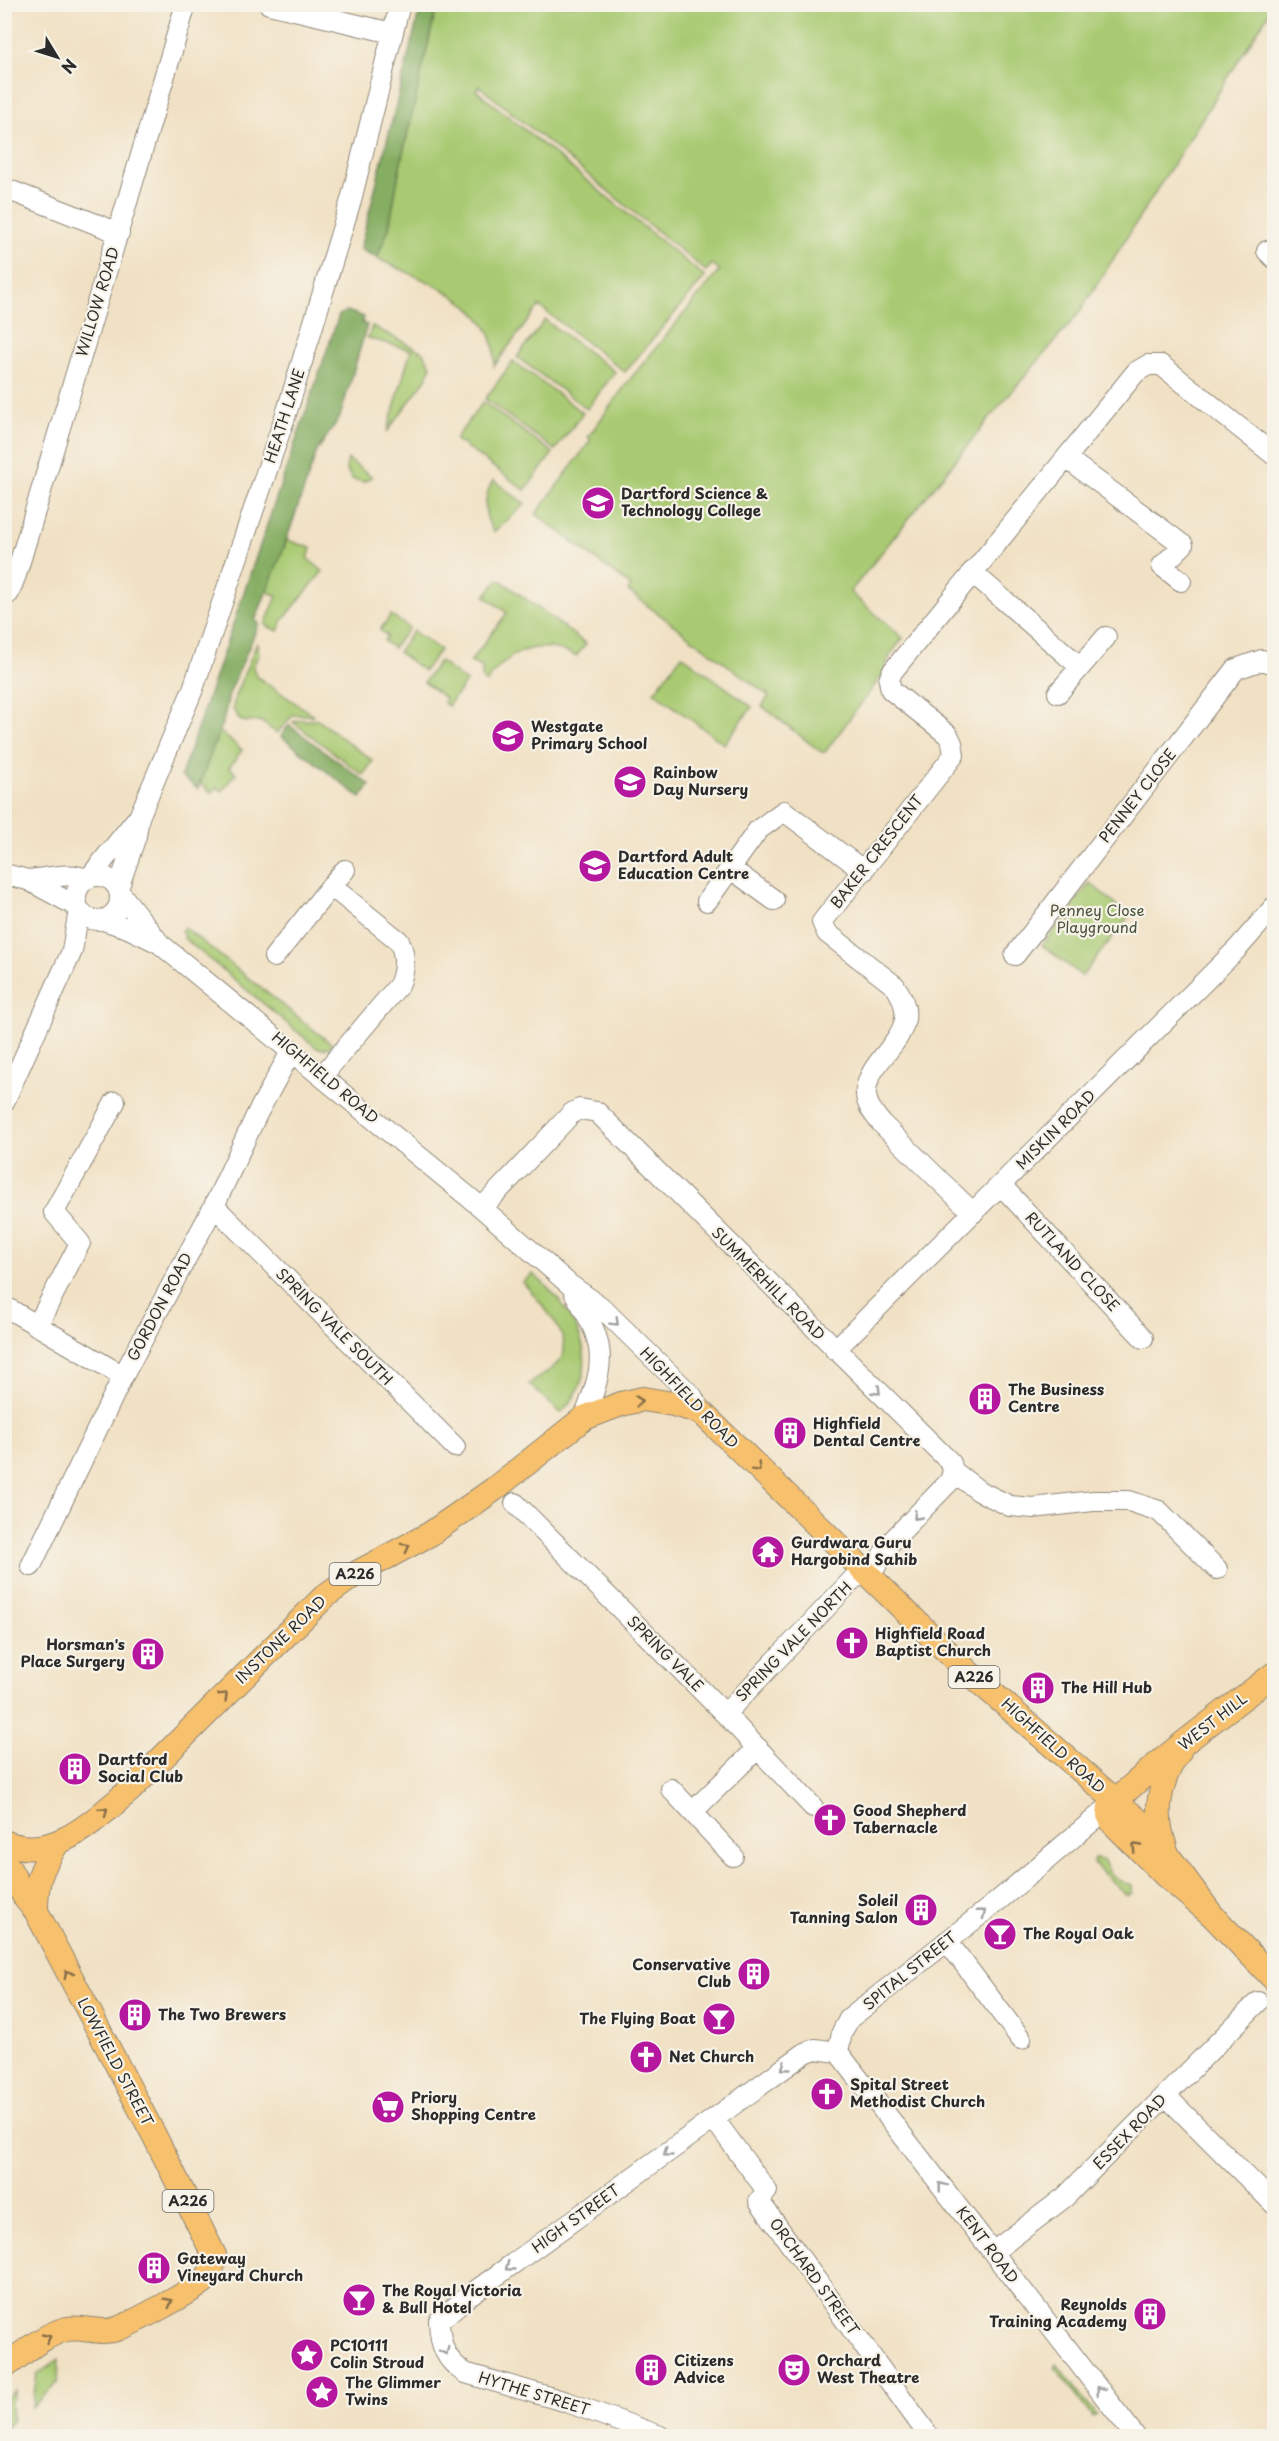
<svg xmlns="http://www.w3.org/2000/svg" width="1279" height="2441" font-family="'Playpen Sans',sans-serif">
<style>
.green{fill:#a9ca72;stroke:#6a7a4e;stroke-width:1.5}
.forest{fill:#86ae64;stroke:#586c48;stroke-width:1.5}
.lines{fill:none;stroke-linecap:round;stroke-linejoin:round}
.minor-casing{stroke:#8e8678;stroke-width:22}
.major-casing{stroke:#8e8678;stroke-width:26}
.minor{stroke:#fff;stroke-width:20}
.major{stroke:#f7c06c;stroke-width:24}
.oneway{stroke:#a0a0a0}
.oneway2{stroke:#876e48}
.labels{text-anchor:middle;stroke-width:4.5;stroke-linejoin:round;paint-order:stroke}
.shield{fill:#f7f3e8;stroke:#686764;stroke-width:1.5}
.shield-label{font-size:14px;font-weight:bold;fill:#2b2b2b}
.street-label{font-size:15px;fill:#2b2b2b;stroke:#f7f3e8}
.poi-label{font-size:15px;font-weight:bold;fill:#2b2b2b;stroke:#f7f3e8;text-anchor:start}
.park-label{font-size:15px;fill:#4a533d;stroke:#f7f3e8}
</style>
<rect width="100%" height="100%" fill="#f7f3e8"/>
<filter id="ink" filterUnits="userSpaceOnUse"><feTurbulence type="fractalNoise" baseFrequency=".0167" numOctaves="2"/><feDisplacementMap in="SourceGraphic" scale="12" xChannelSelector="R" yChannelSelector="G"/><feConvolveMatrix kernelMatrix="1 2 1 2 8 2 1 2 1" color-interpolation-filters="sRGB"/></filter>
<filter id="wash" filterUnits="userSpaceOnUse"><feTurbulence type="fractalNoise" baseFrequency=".008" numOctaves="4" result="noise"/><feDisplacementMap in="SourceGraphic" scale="24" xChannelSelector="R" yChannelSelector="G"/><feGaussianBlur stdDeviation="1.35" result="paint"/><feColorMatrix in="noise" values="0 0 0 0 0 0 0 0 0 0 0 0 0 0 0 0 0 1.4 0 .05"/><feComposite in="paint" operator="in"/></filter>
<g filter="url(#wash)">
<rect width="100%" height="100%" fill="#f1e1c4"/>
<path class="green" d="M 437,5 L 1274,5 L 1079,313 L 992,415 L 850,592 L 903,638 L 890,655 L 883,674 L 825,752 L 821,752 L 762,706 L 769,696 L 628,591 L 631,586 L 536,514 L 591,440 L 588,437 L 627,383 L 720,270 L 712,264 L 706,271 L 479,86 L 476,90 L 705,277 L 625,372 L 539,306 L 494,366 C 502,302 420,281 377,258 L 389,228 L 400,166 Z
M 545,320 L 615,372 L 587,409 L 517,357 Z
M 372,326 L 423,352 L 431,366 L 426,379 L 387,432 L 411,350 L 368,338 Z
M 513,361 L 583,413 L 555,450 L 485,399 Z
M 483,402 L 553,453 L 525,490 L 455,439 Z
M 348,459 L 372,477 L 363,482 L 352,479 L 346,469 Z
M 493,480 L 525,504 L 494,532 C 482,515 483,498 493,480 Z
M 287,540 L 311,548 L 308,559 L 323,571 L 283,620 L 278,631 L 265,625 L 277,596 L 266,591 Z
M 499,579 L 586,644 L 576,656 C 538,638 509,649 486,683 L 482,679 L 482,667 L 470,662 L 507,613 L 485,596 Z
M 391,615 L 409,628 L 393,648 L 384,641 L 387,636 L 380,630 Z
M 413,631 L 440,650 L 424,671 L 398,652 Z
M 257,643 L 259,654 L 253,667 L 256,676 L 313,715 L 293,715 L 277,733 L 260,721 L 247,722 L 240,720 L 233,709 L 235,696 Z
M 682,655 L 752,707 L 724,744 L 654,692 Z
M 439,661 L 466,682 L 448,706 L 444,703 L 446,699 L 424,682 Z
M 299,720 L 318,720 L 373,761 L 363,775 L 293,722 Z
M 219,731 L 242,750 L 229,768 L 236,773 L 222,791 L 217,787 L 212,793 L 200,783 Z
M 1090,883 L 1129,916 L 1082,976 L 1042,945 L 1062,920 L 1068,925 L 1073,918 L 1071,907 Z
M 184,927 L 333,1045 L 324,1049 L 317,1048 L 184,938 L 185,936 L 181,932 Z
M 533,1274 C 575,1310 609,1365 561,1413 L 529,1384 C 539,1377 556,1368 562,1357 C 574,1335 536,1299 523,1282 Z
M 1097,1859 L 1104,1861 C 1110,1876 1118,1881 1132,1886 L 1132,1893 L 1128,1895 L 1125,1894 L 1093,1863 L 1094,1859 Z
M 59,2359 L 58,2383 L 32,2407 L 37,2375 Z
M 1057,2364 L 1096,2415 L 1092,2417 L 1055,2367 Z
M 15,2391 L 11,2402 L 12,2421 L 5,2429 L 5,2398 Z"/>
<path class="forest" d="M 421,5 L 437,5 L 400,166 L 389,228 L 377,258 L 360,249 Z
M 347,311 L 364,317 L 362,323 L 367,325 L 340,417 L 317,451 L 283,550 L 255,621 L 259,623 L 229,694 L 224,718 L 198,789 L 181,776 L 339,315 Z
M 289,725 L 370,785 L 361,798 L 281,736 Z"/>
</g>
<g filter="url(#ink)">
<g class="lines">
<g class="minor-casing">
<path id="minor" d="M 269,4 L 392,33
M 4,188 L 119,233
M 1267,251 L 1274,258
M 1066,458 L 1183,545 L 1162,566 L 1181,581
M 972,572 L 1079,666
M 4,597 L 9,593 L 16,575 L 186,4
M 1058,693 L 1106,637
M 730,868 L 774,900
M 4,874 L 28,880 L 76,906
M76 898a22 22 0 1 1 44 0a22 22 0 1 1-44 0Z
M 90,877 L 135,821
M 28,880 C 46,879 70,871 86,879
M 331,886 L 345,870
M 118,889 L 136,836 L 139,817 L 193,689 L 288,408 L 351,200 L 400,4
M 120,893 L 157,940
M 707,901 L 758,830 L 784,811 L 864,871
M 103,920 L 128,928 L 159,943 L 482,1208 L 570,1285 L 600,1306 L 692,1396 L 701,1412
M 1015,955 L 1236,669 L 1262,660 L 1274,664
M 274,957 L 331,886 L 399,941 C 406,955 405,971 399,985 L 322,1076
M 4,1102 L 72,951 L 79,910
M 1001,1185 L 1143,1338
M 214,1206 L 455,1447
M 482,1208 L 572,1113 L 580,1109 L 597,1112 L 951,1463 L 953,1471 L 950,1481 L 889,1544 L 876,1566 L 867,1574 L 854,1578 L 725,1714
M 973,1213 L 882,1124 C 874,1114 865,1104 866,1091 C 869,1053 929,1034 895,986 L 827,933 L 822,922 L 954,755 L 952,743 L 948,735 L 891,690 L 889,680 L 892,672 L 1136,372 L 1148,365 L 1161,365 L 1274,455
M 574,1292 C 606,1345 607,1360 584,1418
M 4,1306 L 123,1376
M 37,1326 L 80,1243 L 54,1212 L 115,1102
M 835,1350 L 1238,948 L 1274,907
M 953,1471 L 979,1491 L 1010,1506 L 1033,1508 L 1093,1501 L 1129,1501 L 1159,1511 L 1217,1569
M 515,1503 L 725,1714 L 813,1807
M 31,1566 L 123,1376 L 214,1206 L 257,1114 L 292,1050
M 671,1789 L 733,1856
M 692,1812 L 758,1748
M 947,1941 L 1021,2039
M 838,2052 L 1135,2436
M 838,2052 L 842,2032 L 849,2019 L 999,1900 L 1110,1806
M 1166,2096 L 1274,2204
M 714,2119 L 767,2191 L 759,2201 L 929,2436
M 993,2252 L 1065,2197 L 1258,2002
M 660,2436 L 567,2402 L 465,2373 C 445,2360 440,2345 439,2321 L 467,2297 L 805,2053 L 815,2049 L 838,2052"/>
</g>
<g class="major-casing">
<path id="major" d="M 1274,1674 C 1219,1717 1160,1758 1110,1806 L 1109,1815 L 1113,1823 L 1165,1875 L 1211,1914 L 1274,1979
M 4,1842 C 54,1863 94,1820 130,1790 L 325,1596 L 357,1573 L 430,1534 L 493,1490 L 584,1418 L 621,1404 L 643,1399 L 673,1404 L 701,1412 L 967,1671 L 1140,1822 L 1155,1838 L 1211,1914
M 1165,1847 C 1153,1815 1159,1779 1179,1752
M 4,1860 L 26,1899 L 36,1911 L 155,2137 L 214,2255 C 213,2265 212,2273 205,2280 C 195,2290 131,2324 117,2329 C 100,2335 83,2326 67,2329 C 43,2335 24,2353 4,2367
M 36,1911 C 36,1881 40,1870 56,1845"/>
</g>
<use href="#minor" class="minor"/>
<use href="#major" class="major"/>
</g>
<defs><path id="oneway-chevron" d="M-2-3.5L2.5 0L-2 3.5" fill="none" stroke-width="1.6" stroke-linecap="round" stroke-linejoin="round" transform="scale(1.5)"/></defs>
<g class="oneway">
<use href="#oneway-chevron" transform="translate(615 1322) rotate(45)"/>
<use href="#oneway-chevron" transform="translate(877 1391) rotate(44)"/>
<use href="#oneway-chevron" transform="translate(917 1516) rotate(134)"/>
<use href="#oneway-chevron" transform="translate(982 1913) rotate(-38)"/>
<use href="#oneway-chevron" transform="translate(785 2067) rotate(144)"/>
<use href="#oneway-chevron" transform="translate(667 2153) rotate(144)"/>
<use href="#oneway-chevron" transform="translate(942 2186) rotate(-128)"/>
<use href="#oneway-chevron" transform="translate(509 2267) rotate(144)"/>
<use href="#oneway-chevron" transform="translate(445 2351) rotate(64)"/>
<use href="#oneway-chevron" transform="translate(1100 2390) rotate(-128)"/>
</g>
<g class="oneway2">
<use href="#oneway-chevron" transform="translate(639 1401) rotate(-6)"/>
<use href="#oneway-chevron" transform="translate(757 1468) rotate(45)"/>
<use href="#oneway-chevron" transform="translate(406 1547) rotate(-28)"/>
<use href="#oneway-chevron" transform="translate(224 1696) rotate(-45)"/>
<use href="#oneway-chevron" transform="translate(104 1811) rotate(-39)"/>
<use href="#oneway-chevron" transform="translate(1136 1847) rotate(-134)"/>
<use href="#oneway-chevron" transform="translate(68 1974) rotate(-118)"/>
<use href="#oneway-chevron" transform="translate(169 2302) rotate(-27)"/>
<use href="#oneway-chevron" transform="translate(47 2338) rotate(-25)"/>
</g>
</g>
<defs>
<g id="school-disc" transform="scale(1.725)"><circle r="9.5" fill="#b5179e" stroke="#f7f3e8"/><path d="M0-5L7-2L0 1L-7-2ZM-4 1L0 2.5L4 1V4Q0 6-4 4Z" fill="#fff"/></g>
<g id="university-disc" transform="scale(1.725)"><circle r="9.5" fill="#b5179e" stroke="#f7f3e8"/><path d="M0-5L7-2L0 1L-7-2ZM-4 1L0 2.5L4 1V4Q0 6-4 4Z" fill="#fff"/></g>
<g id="building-disc" transform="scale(1.725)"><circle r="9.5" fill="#b5179e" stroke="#f7f3e8"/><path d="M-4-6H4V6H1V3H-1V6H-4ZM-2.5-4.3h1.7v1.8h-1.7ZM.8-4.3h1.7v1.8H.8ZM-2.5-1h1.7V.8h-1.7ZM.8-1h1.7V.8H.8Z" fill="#fff"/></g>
<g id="temple-disc" transform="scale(1.725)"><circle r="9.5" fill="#b5179e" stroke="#f7f3e8"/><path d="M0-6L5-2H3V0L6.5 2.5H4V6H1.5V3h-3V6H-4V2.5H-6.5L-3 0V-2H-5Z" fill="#fff"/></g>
<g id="church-disc" transform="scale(1.725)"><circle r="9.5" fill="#b5179e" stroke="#f7f3e8"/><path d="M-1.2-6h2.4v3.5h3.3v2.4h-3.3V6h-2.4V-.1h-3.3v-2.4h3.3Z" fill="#fff"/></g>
<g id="bar-disc" transform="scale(1.725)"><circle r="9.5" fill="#b5179e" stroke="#f7f3e8"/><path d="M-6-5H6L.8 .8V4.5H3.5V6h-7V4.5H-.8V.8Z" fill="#fff"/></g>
<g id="supermarket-disc" transform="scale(1.725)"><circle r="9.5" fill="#b5179e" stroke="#f7f3e8"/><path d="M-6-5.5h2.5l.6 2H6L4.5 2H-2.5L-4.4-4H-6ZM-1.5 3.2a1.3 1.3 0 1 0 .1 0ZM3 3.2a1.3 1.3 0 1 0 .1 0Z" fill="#fff"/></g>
<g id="sight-disc" transform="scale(1.725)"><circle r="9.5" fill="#b5179e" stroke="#f7f3e8"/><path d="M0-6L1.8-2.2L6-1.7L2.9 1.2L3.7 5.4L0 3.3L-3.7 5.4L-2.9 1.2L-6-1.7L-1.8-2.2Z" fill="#fff"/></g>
<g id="theatre-disc" transform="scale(1.725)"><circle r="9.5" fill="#b5179e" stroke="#f7f3e8"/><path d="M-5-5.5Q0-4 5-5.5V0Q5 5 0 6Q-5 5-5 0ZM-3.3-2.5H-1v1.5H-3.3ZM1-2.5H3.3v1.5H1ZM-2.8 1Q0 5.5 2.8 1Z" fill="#fff"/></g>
</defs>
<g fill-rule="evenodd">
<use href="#school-disc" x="598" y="503"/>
<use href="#school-disc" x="508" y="736"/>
<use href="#school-disc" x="630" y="782"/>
<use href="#university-disc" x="595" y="866"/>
<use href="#building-disc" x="985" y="1399"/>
<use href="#building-disc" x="790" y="1433"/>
<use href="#temple-disc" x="768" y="1552"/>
<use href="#church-disc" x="852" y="1643"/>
<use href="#building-disc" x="148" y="1654"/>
<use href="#building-disc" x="1038" y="1688"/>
<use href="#building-disc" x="75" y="1769"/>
<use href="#church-disc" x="830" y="1820"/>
<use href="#building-disc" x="921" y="1910"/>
<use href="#bar-disc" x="1000" y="1934"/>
<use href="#building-disc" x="754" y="1974"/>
<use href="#building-disc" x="135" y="2015"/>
<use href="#bar-disc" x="719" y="2019"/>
<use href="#church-disc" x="646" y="2057"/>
<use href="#church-disc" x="827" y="2094"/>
<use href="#supermarket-disc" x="388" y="2107"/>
<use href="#building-disc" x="154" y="2268"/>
<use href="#bar-disc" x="359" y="2300"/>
<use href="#building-disc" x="1150" y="2314"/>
<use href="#sight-disc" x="307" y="2355"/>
<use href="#building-disc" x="651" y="2370"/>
<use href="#theatre-disc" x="794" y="2370"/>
<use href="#sight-disc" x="322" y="2392"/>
</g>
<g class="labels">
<g class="shield">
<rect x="329.5" y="1563" width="51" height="22" rx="4.5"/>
<rect x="948.5" y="1666" width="51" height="22" rx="4.5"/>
<rect x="162.5" y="2190" width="51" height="22" rx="4.5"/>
</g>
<g class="shield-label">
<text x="355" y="1579">A226</text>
<text x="974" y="1682">A226</text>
<text x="188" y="2206">A226</text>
</g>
<g class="street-label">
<text transform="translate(98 302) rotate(-73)" y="5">WILLOW ROAD</text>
<text transform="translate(285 416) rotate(-72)" y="5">HEATH LANE</text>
<text transform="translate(1138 796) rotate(-52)" y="5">PENNEY CLOSE</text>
<text transform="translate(877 852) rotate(-52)" y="5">BAKER CRESCENT</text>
<text transform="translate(325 1078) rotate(40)" y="5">HIGHFIELD ROAD</text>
<text transform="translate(1056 1130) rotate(-45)" y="5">MISKIN ROAD</text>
<text transform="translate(1072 1262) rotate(47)" y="5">RUTLAND CLOSE</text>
<text transform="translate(768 1284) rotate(45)" y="5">SUMMERHILL ROAD</text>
<text transform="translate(160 1307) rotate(-62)" y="5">GORDON ROAD</text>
<text transform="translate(334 1327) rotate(45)" y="5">SPRING VALE SOUTH</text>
<text transform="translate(689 1398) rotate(46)" y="5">HIGHFIELD ROAD</text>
<text transform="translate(281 1640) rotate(-44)" y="5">INSTONE ROAD</text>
<text transform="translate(794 1642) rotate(-46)" y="5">SPRING VALE NORTH</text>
<text transform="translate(665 1654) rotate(45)" y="5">SPRING VALE</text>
<text transform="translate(1213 1722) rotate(-38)" y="5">WEST HILL</text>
<text transform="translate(1053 1746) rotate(42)" y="5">HIGHFIELD ROAD</text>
<text transform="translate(910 1971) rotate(-39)" y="5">SPITAL STREET</text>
<text transform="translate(115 2062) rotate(62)" y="5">LOWFIELD STREET</text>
<text transform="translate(1130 2132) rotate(-46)" y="5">ESSEX ROAD</text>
<text transform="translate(576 2219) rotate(-36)" y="5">HIGH STREET</text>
<text transform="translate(987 2245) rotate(53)" y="5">KENT ROAD</text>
<text transform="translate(814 2277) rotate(54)" y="5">ORCHARD STREET</text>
<text transform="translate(534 2394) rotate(17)" y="5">HYTHE STREET</text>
</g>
<g class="poi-label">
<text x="621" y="499">Dartford Science &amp;<tspan x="621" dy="17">Technology College</tspan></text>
<text x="531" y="732">Westgate<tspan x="531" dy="17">Primary School</tspan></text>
<text x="653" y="778">Rainbow<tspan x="653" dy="17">Day Nursery</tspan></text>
<text x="618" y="862">Dartford Adult<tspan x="618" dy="17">Education Centre</tspan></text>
<text x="1008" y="1395">The Business<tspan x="1008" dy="17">Centre</tspan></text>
<text x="813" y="1429">Highfield<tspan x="813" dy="17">Dental Centre</tspan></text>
<text x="791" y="1548">Gurdwara Guru<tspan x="791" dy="17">Hargobind Sahib</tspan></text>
<text x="875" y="1639">Highfield Road<tspan x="875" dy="17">Baptist Church</tspan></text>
<text x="125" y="1650" text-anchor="end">Horsman's<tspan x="125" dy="17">Place Surgery</tspan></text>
<text x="1061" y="1693">The Hill Hub</text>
<text x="98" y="1765">Dartford<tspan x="98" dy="17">Social Club</tspan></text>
<text x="853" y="1816">Good Shepherd<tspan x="853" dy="17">Tabernacle</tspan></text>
<text x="898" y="1906" text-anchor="end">Soleil<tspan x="898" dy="17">Tanning Salon</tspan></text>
<text x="1023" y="1939">The Royal Oak</text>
<text x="731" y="1970" text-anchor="end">Conservative<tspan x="731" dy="17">Club</tspan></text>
<text x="158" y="2020">The Two Brewers</text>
<text x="696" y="2024" text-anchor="end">The Flying Boat</text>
<text x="669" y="2062">Net Church</text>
<text x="850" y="2090">Spital Street<tspan x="850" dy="17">Methodist Church</tspan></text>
<text x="411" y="2103">Priory<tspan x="411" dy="17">Shopping Centre</tspan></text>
<text x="177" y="2264">Gateway<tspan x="177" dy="17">Vineyard Church</tspan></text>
<text x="382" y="2296">The Royal Victoria<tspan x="382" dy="17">&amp; Bull Hotel</tspan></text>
<text x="1127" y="2310" text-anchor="end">Reynolds<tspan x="1127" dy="17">Training Academy</tspan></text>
<text x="330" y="2351">PC10111<tspan x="330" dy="17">Colin Stroud</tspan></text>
<text x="674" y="2366">Citizens<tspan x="674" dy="17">Advice</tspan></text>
<text x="817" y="2366">Orchard<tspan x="817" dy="17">West Theatre</tspan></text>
<text x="345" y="2388">The Glimmer<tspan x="345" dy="17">Twins</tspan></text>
</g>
<g class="park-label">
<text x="1097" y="916">Penney Close<tspan x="1097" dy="17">Playground</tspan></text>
</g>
</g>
<rect width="1279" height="2441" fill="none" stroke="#f7f3e8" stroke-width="24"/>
<g transform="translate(57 57) rotate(128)" stroke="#f7f3e8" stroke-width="4.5" paint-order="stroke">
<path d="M0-4.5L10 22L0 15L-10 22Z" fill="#2b2b2b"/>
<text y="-9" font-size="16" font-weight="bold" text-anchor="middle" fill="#2b2b2b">N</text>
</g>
</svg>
